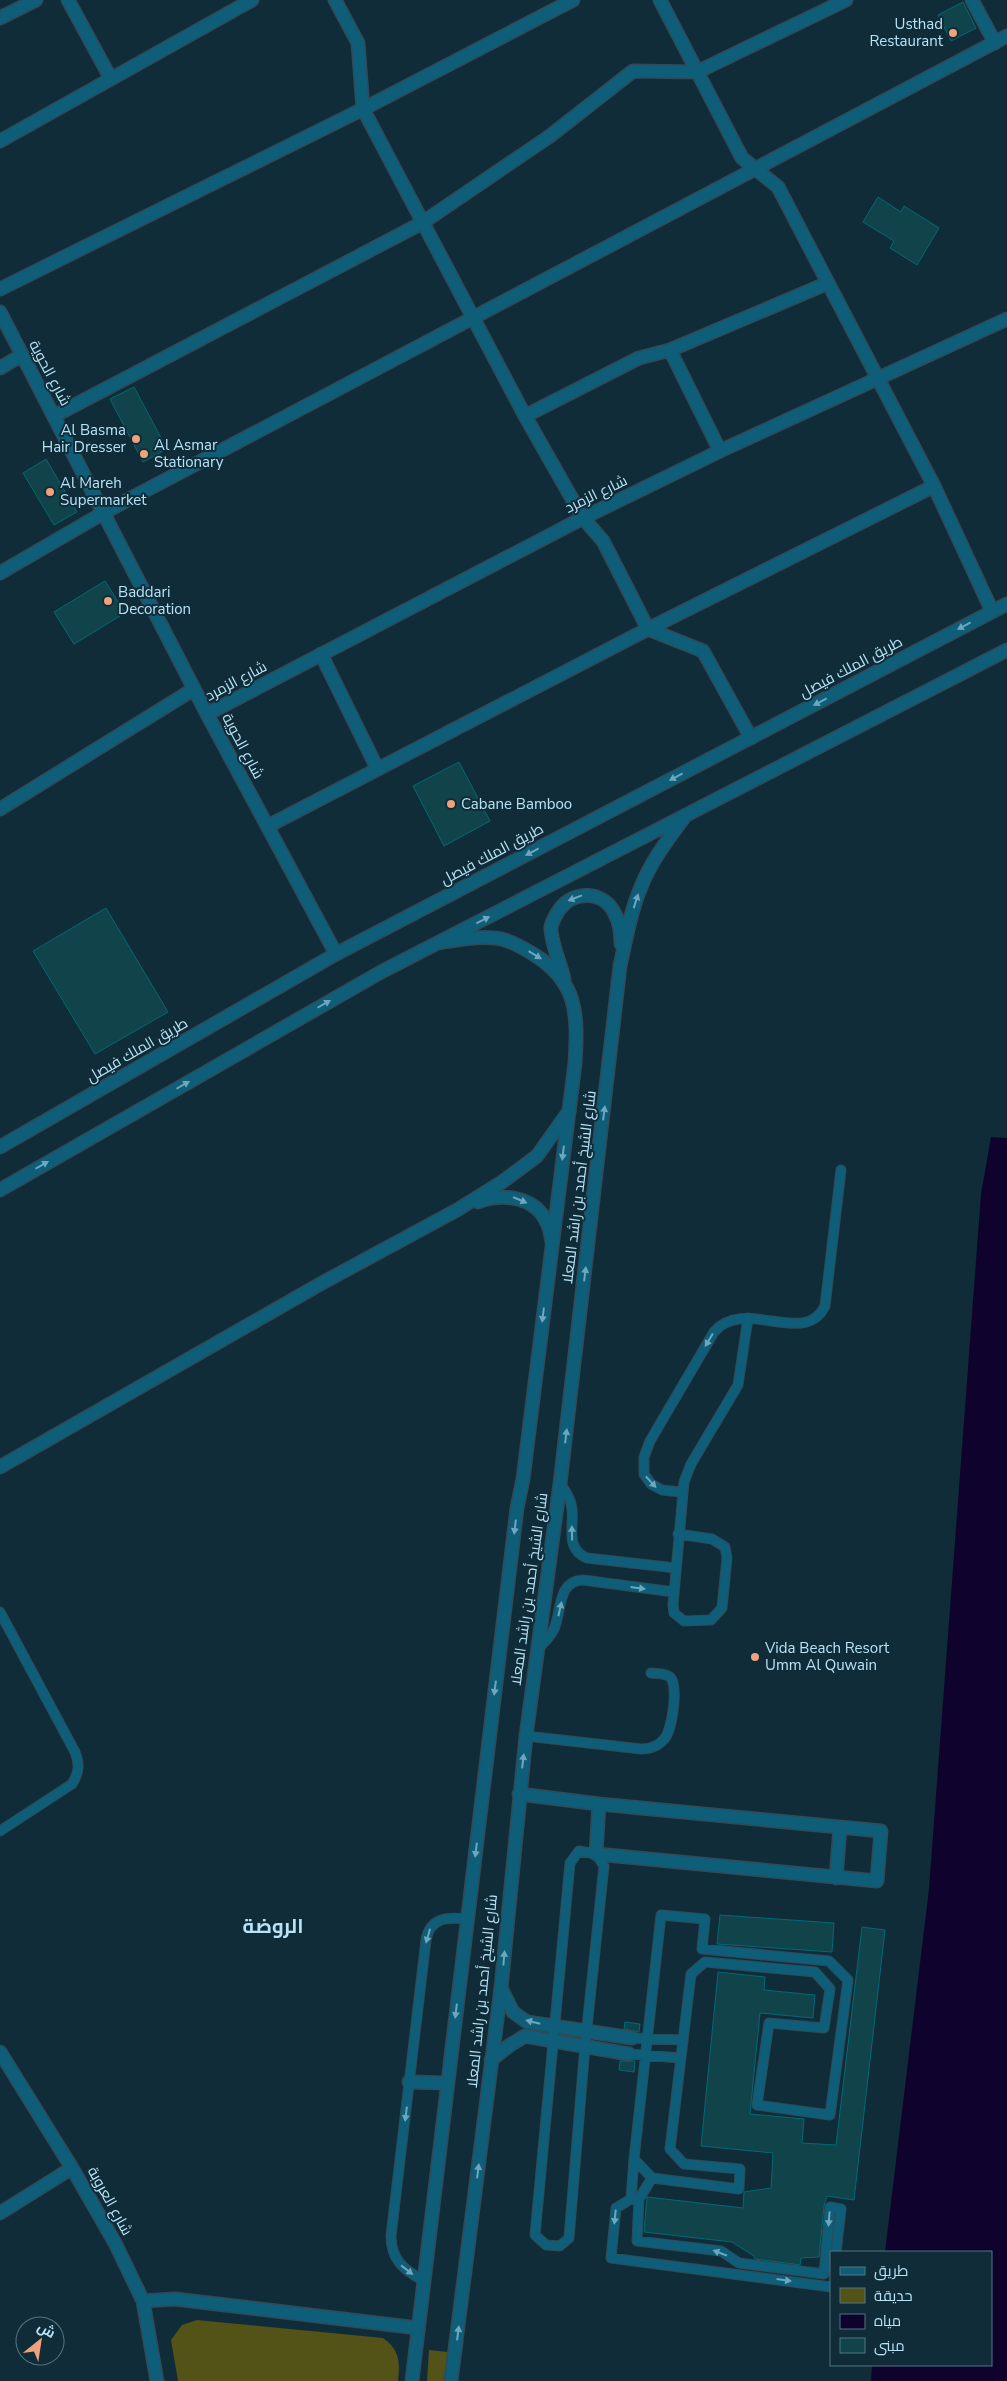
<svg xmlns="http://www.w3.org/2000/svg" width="1007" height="2381" font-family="'Nunito Sans',Cairo,sans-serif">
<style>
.green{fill:#535217}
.water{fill:#0f032d}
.building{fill:#11444a;stroke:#006a75}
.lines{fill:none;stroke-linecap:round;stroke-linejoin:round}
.lane-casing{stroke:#304a57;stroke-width:11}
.street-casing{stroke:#304a57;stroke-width:15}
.secondary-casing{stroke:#304a57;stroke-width:15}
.lane{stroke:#0e5e79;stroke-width:9}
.street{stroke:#0e5e79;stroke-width:12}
.secondary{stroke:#0e5e79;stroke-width:12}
.oneway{fill:#6ca7be}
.poi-dot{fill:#f0a27a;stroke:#0f2c38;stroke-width:2}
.labels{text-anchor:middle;stroke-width:4;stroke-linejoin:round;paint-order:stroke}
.poi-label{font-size:15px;fill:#b8e2f6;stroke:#0f2c38;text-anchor:start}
.street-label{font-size:15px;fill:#b8e2f6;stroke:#0f2c38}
.district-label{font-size:20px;font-weight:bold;fill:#b8e2f6;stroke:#0f2c38}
</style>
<rect width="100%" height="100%" fill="#0f2c38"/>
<path class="green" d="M 197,2320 L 383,2338 C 400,2350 400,2362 398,2381 L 178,2381 L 171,2340 L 182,2325 Z
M 429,2350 L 448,2352 L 444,2381 L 427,2381 Z"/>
<path class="water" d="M 991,1137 L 1007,1138 L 1007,2381 L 871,2381 L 872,2365 L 991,2365 L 991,2252 L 885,2252 L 929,1889 L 981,1194 Z"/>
<path class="building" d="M 963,2 L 976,28 L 951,41 L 938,15 Z
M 878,197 L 901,212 L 904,206 L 939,228 L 917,265 L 890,248 L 894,241 L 863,222 Z
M 134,387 L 167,449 L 143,462 L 110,399 Z
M 46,459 L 77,512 L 54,525 L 23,473 Z
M 105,581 L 125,613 L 74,644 L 54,612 Z
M 459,762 L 490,821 L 444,846 L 413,786 Z
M 106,908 L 168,1012 L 95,1054 L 33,951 Z
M 720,1915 L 834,1923 L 832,1952 L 717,1944 Z
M 862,1927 L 885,1930 L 854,2200 L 827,2196 L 824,2206 L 819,2257 L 801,2258 L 800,2265 L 755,2259 L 754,2256 L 732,2242 L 644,2232 L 647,2197 L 743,2208 L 744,2192 L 771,2188 L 773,2153 L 701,2146 L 718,1972 L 765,1977 L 764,1990 L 815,1995 L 813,2018 L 760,2013 L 750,2114 L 804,2119 L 802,2143 L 836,2145 Z
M 625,2022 L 640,2024 L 639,2032 L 624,2029 Z
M 620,2061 L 635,2061 L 634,2072 L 619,2070 Z"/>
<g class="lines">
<g class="lane-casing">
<path id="lane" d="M 560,1484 C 566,1491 571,1499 572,1509 C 574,1528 565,1549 587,1558 L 676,1568
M 681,1492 L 662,1490 L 651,1484 L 644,1474 L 644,1457 L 650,1441 L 714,1332 C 744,1296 805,1348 825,1306 L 841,1170
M 678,1534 L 712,1539 L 725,1547 L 727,1558 L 722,1608 L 711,1620 L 684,1621 L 674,1613 L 673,1605 L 684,1482 L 691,1464 L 738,1385 L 748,1318
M 0,1612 L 75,1752 C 80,1764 79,1773 72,1784 L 0,1831
M 536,1650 C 543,1644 550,1637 554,1629 C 562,1611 557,1581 583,1580 L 674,1592
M 526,1736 L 641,1749 C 650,1749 659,1746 665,1738 C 672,1729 679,1686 670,1677 C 665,1673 657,1674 651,1673
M 579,1851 L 596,1854 L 604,1866 L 585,2046 L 569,2238 L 560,2246 L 546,2245 L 535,2235 L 570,1863 Z
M 661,1915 L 705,1919 L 702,1949 L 829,1961 L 848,1980 L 830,2115 L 757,2105 L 769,2023 L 824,2028 L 830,1989 L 815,1972 L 705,1962 L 691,1974 L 670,2149 L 684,2164 L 740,2169 L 739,2189 L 652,2178 L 634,2159 Z
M 632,2038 L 683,2040
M 629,2054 L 681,2058
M 634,2159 L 631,2199 L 616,2208 L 611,2258 L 831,2287
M 652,2178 L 639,2199 L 637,2241 L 721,2251 L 739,2263 L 824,2274 L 830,2207 L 841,2209 L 836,2252
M 424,2281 C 404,2270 391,2260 391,2236 L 426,1940 C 430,1917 448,1917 467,1919"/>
</g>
<g class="street-casing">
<path id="street" d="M 68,0 L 111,79
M 335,0 L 358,43 L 363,109 L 525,416 L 583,518 L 603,541 L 648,629 L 934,486
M 660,0 L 742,158 L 778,187 L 934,486 L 992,611
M 972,0 L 995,43
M 0,18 L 36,0
M 0,141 L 252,0
M 0,289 L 363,109 L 573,0
M 0,312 L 207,714 L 336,954
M 0,368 L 22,355
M 54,416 L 422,223 L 550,136 L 633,71 L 697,72 L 846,0
M 525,416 L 639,358 L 670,350
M 720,451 L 670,350 L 828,283
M 0,573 L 105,512 L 1007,36
M 321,654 L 377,768
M 207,714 L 583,518 L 720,451 L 1007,319
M 0,809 L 194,689
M 268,826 L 648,629 L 703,651 L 751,738
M 478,1202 C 503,1193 535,1196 547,1223 C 550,1229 551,1236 552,1242
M 0,1467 L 322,1283 L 457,1210 L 502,1182 L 537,1156 L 569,1111
M 519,1794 L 599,1804 L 881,1831 L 877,1881 L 596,1854 L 599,1804
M 836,1878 L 840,1828
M 501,1988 L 513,2012 L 527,2022 L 632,2038
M 491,2060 L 510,2045 L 525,2036 L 629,2054
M 143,2301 L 175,2299 L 418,2328"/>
</g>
<g class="secondary-casing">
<path id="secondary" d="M 564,979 C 561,965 550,940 551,927 C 552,921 556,915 559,910 C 573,890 604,890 615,914 C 620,923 621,934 621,944
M 0,1147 L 336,954 L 1007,604
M 0,1190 L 381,972 L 1007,650
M 0,2052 L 72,2168 L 115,2243 L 143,2301 L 157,2381
M 409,2082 L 447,2083
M 0,2213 L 72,2168
M 412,2381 L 517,1508 L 523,1479 L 575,1063 C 578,1015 578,981 533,954 C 522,947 508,939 495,938 C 476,936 457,940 438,943
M 451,2381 L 501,1988 L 526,1736 L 560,1484 L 620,966 C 626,940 630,912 641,887 C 651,861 669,838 686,815"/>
</g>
<use href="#lane" class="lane"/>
<use href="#street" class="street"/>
<use href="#secondary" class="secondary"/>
</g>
<defs><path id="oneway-solid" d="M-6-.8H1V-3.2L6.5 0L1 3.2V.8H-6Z" transform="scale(1.25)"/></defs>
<g class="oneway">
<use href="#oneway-solid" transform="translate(964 626) rotate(152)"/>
<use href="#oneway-solid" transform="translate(820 702) rotate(152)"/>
<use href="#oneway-solid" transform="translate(676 777) rotate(152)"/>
<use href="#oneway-solid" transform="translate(532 852) rotate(152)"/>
<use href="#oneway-solid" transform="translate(575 898) rotate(159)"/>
<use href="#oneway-solid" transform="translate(636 901) rotate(-72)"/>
<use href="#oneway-solid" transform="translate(483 920) rotate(-27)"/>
<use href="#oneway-solid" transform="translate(535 955) rotate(31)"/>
<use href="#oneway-solid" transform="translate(324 1004) rotate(-30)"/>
<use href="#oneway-solid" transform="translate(183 1085) rotate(-30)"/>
<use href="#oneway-solid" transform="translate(604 1113) rotate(-83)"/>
<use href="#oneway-solid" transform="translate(563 1153) rotate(97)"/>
<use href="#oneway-solid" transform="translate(42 1165) rotate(-30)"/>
<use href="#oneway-solid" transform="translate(520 1200) rotate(23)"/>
<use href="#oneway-solid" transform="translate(585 1274) rotate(-83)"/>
<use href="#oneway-solid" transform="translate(543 1315) rotate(97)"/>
<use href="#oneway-solid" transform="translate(709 1340) rotate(121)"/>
<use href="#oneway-solid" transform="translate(566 1436) rotate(-83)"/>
<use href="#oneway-solid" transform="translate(651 1482) rotate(47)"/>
<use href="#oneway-solid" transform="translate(515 1527) rotate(97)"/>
<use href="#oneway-solid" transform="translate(572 1533) rotate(-91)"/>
<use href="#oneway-solid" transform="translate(638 1588) rotate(7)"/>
<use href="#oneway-solid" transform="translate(560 1609) rotate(-77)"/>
<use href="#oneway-solid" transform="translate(495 1688) rotate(97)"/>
<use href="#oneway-solid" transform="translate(523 1761) rotate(-83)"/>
<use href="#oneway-solid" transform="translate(476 1850) rotate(97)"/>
<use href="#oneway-solid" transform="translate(428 1936) rotate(106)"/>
<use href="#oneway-solid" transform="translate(504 1958) rotate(-85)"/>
<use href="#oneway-solid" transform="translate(456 2011) rotate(97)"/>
<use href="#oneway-solid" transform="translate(533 2022) rotate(-166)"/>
<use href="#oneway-solid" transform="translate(406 2114) rotate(97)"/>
<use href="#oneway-solid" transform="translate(478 2171) rotate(-83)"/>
<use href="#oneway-solid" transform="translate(615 2217) rotate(96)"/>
<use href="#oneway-solid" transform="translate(829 2219) rotate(95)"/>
<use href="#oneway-solid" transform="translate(720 2253) rotate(-159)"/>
<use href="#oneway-solid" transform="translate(407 2270) rotate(38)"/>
<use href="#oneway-solid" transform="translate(784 2280) rotate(8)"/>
<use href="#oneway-solid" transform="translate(458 2333) rotate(-83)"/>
</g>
<g class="poi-dot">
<circle cx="953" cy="33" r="5"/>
<circle cx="136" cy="439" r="5"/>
<circle cx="144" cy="454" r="5"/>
<circle cx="50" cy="492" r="5"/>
<circle cx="108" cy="601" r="5"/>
<circle cx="451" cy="804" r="5"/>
<circle cx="755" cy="1657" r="5"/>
</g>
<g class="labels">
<g class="poi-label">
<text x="943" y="29" text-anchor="end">Usthad<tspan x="943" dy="17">Restaurant</tspan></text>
<text x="126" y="435" text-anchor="end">Al Basma<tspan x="126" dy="17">Hair Dresser</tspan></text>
<text x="154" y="450">Al Asmar<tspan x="154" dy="17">Stationary</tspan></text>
<text x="60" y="488">Al Mareh<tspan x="60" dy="17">Supermarket</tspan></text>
<text x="118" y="597">Baddari<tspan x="118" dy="17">Decoration</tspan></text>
<text x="461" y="809">Cabane Bamboo</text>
<text x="765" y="1653">Vida Beach Resort<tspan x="765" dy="17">Umm Al Quwain</tspan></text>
</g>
<g class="street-label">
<text transform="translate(50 373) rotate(62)" y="5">شارع الحوية</text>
<text transform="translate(596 494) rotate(-26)" y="5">شارع الزمرد</text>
<text transform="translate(851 667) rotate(-28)" y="5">طريق الملك فيصل</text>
<text transform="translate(236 681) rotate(-28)" y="5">شارع الزمرد</text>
<text transform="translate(243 746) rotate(62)" y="5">شارع الحوية</text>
<text transform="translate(492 854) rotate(-28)" y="5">طريق الملك فيصل</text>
<text transform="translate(137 1050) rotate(-30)" y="5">طريق الملك فيصل</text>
<text transform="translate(579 1187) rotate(-83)" y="5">شارع الشيخ أحمد بن راشد المعلا</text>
<text transform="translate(529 1589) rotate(-82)" y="5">شارع الشيخ أحمد بن راشد المعلا</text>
<text transform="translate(482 1991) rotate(-84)" y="5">شارع الشيخ أحمد بن راشد المعلا</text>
<text transform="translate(110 2201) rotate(61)" y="5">شارع العروبة</text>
</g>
<g class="district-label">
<text x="273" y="1933">الروضة</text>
</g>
</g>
<rect x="830" y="2251" width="162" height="115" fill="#0f2c38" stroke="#537584"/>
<rect x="840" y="2267" width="25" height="8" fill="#0e5e79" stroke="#537584"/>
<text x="874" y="2276" font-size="15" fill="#b8e2f6">طريق</text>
<rect x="840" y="2288" width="25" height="15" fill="#535217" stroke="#537584"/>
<text x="874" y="2301" font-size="15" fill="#b8e2f6">حديقة</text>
<rect x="840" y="2314" width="25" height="15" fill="#0f032d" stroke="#537584"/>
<text x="874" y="2326" font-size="15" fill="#b8e2f6">مياه</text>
<rect x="840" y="2338" width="25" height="15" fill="#11444a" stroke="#537584"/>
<text x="874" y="2351" font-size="15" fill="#b8e2f6">مبنى</text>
<g transform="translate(40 2341) rotate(30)"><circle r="24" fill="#0f2c38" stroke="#537584"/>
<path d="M0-4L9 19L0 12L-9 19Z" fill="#f0a27a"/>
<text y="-8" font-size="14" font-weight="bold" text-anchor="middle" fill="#b8e2f6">ش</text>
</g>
</svg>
